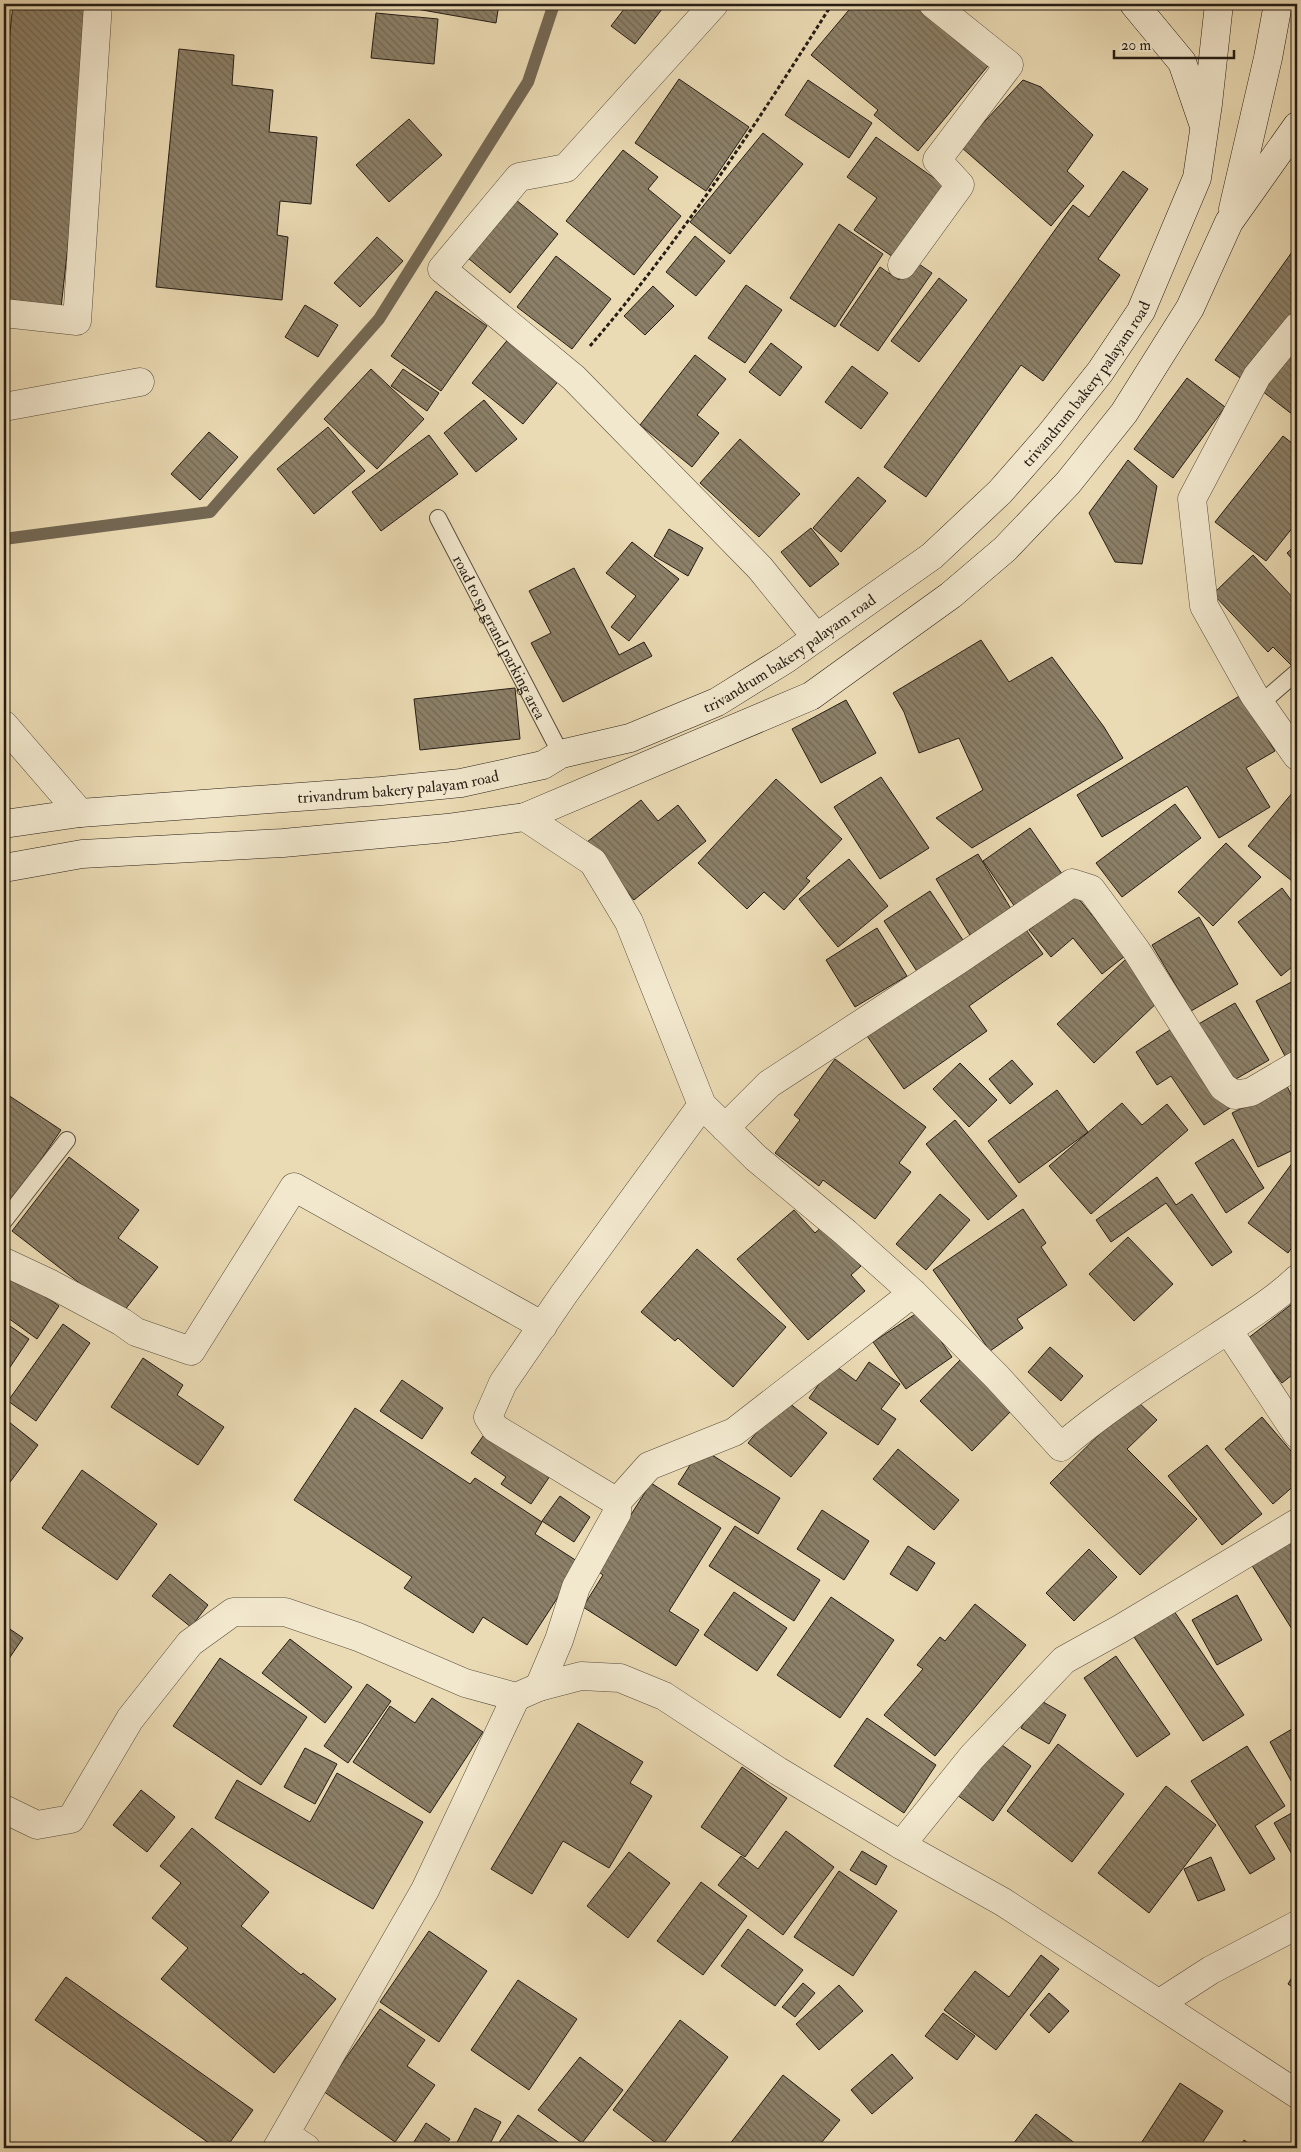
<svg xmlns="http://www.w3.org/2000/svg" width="1301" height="2152" font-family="'IM FELL Double Pica',serif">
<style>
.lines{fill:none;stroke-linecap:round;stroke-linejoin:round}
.stream{stroke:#746854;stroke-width:12}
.building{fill:url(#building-back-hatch);stroke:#261d15}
.service-casing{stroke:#574c3d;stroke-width:18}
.minor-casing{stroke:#574c3d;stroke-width:29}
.tertiary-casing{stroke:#574c3d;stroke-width:29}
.secondary-casing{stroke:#261d15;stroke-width:29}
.path{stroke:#261d15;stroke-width:3;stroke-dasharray:4 2.5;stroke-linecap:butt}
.service{stroke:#f2e8ce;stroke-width:16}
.minor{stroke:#f2e8ce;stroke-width:28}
.tertiary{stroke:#f2e8ce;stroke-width:28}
.secondary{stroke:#f2e8ce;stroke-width:28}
.labels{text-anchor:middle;stroke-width:4;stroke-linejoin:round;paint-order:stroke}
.street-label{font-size:16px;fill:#261d15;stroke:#f2e8ce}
</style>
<defs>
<pattern id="building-back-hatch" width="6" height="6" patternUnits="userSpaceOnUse" patternTransform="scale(1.25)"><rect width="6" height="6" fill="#8c8068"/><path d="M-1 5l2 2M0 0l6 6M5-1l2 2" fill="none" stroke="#726854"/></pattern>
</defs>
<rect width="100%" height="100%" fill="#ebdbb4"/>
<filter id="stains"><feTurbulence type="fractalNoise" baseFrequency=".004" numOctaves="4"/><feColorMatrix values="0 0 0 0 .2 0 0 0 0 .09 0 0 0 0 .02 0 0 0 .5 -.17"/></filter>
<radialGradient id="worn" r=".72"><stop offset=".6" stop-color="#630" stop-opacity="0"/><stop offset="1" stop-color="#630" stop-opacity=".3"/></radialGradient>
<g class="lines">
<path class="stream" d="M 4,539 L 210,512 L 379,319 L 528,82 L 554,4"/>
</g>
<path class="building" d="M 13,4 L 95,4 L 61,308 L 4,301 L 4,89 Z
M 388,4 L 499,4 L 496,23 Z
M 628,4 L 666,4 L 635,44 L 611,26 Z
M 854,4 L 922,4 L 992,61 L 918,151 L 874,115 L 878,110 L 811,55 Z
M 376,13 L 438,19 L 434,64 L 371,58 Z
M 179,49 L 234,55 L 232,85 L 273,90 L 269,132 L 317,137 L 311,204 L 280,201 L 277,235 L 288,237 L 282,300 L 156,287 Z
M 679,79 L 749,127 L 706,191 L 635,143 Z
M 808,80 L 872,123 L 849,158 L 785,115 Z
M 1023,80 L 1041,87 L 1093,135 L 1067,171 L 1084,186 L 1051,226 L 961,147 Z
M 409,119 L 442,155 L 389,202 L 356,165 Z
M 763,133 L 803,164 L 730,254 L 690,222 Z
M 876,137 L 944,185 L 893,257 L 854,230 L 877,198 L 847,177 Z
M 623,150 L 658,177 L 648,189 L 681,216 L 634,275 L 566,221 Z
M 1123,171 L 1148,189 L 1098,259 L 1120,275 L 1043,381 L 1021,365 L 926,497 L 884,467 L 1073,205 L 1089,217 Z
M 516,200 L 558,234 L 510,293 L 468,258 Z
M 839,224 L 883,254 L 835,327 L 790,298 Z
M 695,236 L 725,261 L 696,296 L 666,272 Z
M 377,237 L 403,261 L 360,307 L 334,283 Z
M 1297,245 L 1297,312 L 1246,382 L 1215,360 Z
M 556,256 L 611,299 L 572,349 L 517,307 Z
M 913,260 L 932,273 L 878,351 L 840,325 L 880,267 L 899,280 Z
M 939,278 L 967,300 L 919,362 L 891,341 Z
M 746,285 L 782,310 L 745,363 L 708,338 Z
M 653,286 L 674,306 L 645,335 L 624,316 Z
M 436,291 L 487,326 L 441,391 L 391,356 Z
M 305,305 L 338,325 L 318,357 L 285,337 Z
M 1297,336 L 1297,418 L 1257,387 Z
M 510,337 L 561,378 L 523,424 L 472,383 Z
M 771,343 L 802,367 L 780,396 L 749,372 Z
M 695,355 L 726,379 L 697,415 L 719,433 L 692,467 L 640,425 Z
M 852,366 L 888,393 L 861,429 L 825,402 Z
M 371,369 L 424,419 L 377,469 L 324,419 Z
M 403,369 L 439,393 L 427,411 L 391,386 Z
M 1187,378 L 1225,407 L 1173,478 L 1134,449 Z
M 484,400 L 517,439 L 476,472 L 444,433 Z
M 328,427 L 365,471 L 314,514 L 277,469 Z
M 209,432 L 238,457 L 200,500 L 171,474 Z
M 429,435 L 458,474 L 381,531 L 352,492 Z
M 1283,436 L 1297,447 L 1297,522 L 1266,561 L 1215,522 Z
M 740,439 L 800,494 L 759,537 L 700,483 Z
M 1128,460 L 1157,486 L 1142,564 L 1115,562 L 1089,513 Z
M 858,477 L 886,501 L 841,552 L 813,528 Z
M 811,528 L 839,564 L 810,587 L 781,552 Z
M 669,529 L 703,548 L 688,576 L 654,556 Z
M 632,542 L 679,579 L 629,641 L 611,627 L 636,596 L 606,573 Z
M 1297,544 L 1297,565 L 1287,553 Z
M 1253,555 L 1297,602 L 1297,663 L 1293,667 L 1273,647 L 1268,652 L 1213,594 Z
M 574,568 L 619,655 L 644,642 L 652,656 L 563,702 L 531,643 L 551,633 L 529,591 Z
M 981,640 L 1009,682 L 1052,657 L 1104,727 L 1123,758 L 972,848 L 936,818 L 983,790 L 959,738 L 919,753 L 904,712 L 893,693 Z
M 515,688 L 520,739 L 420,750 L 414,699 Z
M 1241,695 L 1275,751 L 1246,768 L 1270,807 L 1219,838 L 1187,786 L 1102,837 L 1077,795 Z
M 846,700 L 876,753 L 821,783 L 792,729 Z
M 881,777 L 929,848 L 880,879 L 834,807 Z
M 776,779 L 842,839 L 806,878 L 810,881 L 784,910 L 764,892 L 747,909 L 698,863 Z
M 1293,792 L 1297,796 L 1297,885 L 1248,846 Z
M 641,800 L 658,821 L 678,805 L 706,841 L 634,900 L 587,842 Z
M 1175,804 L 1201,838 L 1122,897 L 1096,863 Z
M 1030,828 L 1067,881 L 1020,914 L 983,861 Z
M 1226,843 L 1261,877 L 1213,926 L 1178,892 Z
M 978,854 L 1016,917 L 974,942 L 936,879 Z
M 849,859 L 888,906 L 838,947 L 799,899 Z
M 1282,888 L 1297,908 L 1297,963 L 1281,976 L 1238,922 Z
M 930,891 L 965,943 L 918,973 L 884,921 Z
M 1074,893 L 1125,956 L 1102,974 L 1073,938 L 1051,957 L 1029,930 Z
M 1199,917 L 1238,984 L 1191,1011 L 1152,945 Z
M 1022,924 L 1043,954 L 969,1006 L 987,1031 L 904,1089 L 865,1033 Z
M 877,928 L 907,976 L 855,1007 L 826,960 Z
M 1126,959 L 1163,997 L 1094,1063 L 1057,1024 Z
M 1297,979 L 1297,1050 L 1285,1056 L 1256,1001 Z
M 1235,1003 L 1269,1060 L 1229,1083 L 1195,1026 Z
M 1176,1026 L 1230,1108 L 1204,1125 L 1171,1076 L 1157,1085 L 1136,1052 Z
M 835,1059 L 926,1127 L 899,1163 L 911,1172 L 875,1219 L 823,1180 L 819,1186 L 775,1153 L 800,1120 L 794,1115 Z
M 1012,1060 L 1033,1084 L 1010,1104 L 989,1079 Z
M 960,1063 L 997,1100 L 969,1127 L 933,1089 Z
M 1287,1086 L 1297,1107 L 1297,1148 L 1258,1167 L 1232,1113 Z
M 1057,1090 L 1088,1132 L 1019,1183 L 988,1141 Z
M 8,1095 L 61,1130 L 4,1214 L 4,1101 Z
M 1122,1103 L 1142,1125 L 1167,1104 L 1188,1130 L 1091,1214 L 1049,1166 Z
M 955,1120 L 1017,1196 L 988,1220 L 926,1144 Z
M 1233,1139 L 1264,1188 L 1226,1213 L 1195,1163 Z
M 69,1157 L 139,1210 L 118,1238 L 158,1267 L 121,1315 L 12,1231 Z
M 1293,1162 L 1297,1165 L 1297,1240 L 1288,1253 L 1248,1223 Z
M 1157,1177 L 1176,1205 L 1192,1194 L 1232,1252 L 1212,1266 L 1166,1203 L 1111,1242 L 1096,1220 Z
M 940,1194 L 970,1220 L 926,1270 L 896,1244 Z
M 1023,1209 L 1046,1243 L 1041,1247 L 1067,1285 L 1017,1319 L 1023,1328 L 990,1351 L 933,1270 Z
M 794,1210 L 815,1233 L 825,1224 L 861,1266 L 851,1275 L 865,1291 L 808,1340 L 737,1259 Z
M 1128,1237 L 1173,1284 L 1134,1321 L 1089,1274 Z
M 697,1249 L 786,1327 L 733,1387 L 678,1338 L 675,1341 L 641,1312 Z
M 4,1267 L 59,1306 L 37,1339 L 4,1315 Z
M 1297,1300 L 1297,1371 L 1282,1383 L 1247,1339 Z
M 920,1311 L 952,1357 L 906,1389 L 873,1342 Z
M 4,1322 L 29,1339 L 4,1376 Z
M 63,1324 L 90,1343 L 36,1421 L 8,1401 Z
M 1050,1347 L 1083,1376 L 1061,1401 L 1028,1372 Z
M 143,1358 L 183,1385 L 177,1395 L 224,1427 L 198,1465 L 111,1407 Z
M 961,1359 L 1013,1409 L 972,1451 L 920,1401 Z
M 869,1362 L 900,1384 L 881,1409 L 896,1419 L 878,1445 L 809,1398 L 833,1364 L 856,1381 Z
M 402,1380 L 443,1408 L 422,1439 L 380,1411 Z
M 784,1399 L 827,1433 L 791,1477 L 748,1443 Z
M 1135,1399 L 1157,1420 L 1127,1449 L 1197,1519 L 1140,1575 L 1050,1483 Z
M 355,1408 L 470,1484 L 475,1478 L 542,1522 L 535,1534 L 580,1563 L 527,1645 L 483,1617 L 473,1633 L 404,1588 L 412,1577 L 294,1500 Z
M 1262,1417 L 1297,1458 L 1297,1483 L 1273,1504 L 1225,1449 Z
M 4,1418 L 38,1445 L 4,1490 Z
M 486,1432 L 550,1476 L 531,1504 L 501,1484 L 506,1477 L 471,1453 Z
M 1207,1445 L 1262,1514 L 1222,1545 L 1168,1476 Z
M 701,1448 L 780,1498 L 758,1534 L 678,1484 Z
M 898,1449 L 959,1500 L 934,1530 L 873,1479 Z
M 82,1470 L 157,1524 L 117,1580 L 42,1528 Z
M 651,1483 L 721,1528 L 669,1611 L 699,1630 L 676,1666 L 583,1607 L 603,1575 L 596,1570 Z
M 560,1496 L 590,1517 L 574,1542 L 542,1521 Z
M 822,1510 L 869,1541 L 844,1580 L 797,1549 Z
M 735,1526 L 820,1580 L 794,1621 L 709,1566 Z
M 1297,1534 L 1297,1632 L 1295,1634 L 1251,1564 Z
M 908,1546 L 935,1563 L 917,1591 L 890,1574 Z
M 1089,1549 L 1117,1577 L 1074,1621 L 1046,1593 Z
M 170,1574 L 208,1605 L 191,1627 L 152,1596 Z
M 734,1592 L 787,1628 L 757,1671 L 704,1635 Z
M 1237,1595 L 1262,1640 L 1217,1665 L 1192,1620 Z
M 831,1597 L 894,1640 L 840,1718 L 777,1675 Z
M 975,1604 L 1026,1645 L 935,1756 L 884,1715 L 923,1669 L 917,1665 L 940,1637 L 945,1641 Z
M 1174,1611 L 1244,1715 L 1203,1741 L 1134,1637 Z
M 4,1625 L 23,1638 L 4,1666 Z
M 290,1639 L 352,1687 L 325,1723 L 262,1673 Z
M 1116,1656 L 1170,1734 L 1137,1757 L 1084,1678 Z
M 220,1658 L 307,1717 L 261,1785 L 173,1726 Z
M 367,1684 L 391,1701 L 348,1763 L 324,1746 Z
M 432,1698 L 483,1732 L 430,1813 L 353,1762 L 390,1706 L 415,1723 Z
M 1038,1699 L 1066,1715 L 1049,1744 L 1021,1728 Z
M 867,1718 L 936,1765 L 904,1813 L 834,1766 Z
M 578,1723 L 643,1762 L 630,1783 L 652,1796 L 609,1868 L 563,1841 L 532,1894 L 491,1869 Z
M 1297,1726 L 1297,1787 L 1295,1788 L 1270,1742 Z
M 995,1740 L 1031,1766 L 993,1821 L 957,1795 Z
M 1058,1744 L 1124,1794 L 1072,1862 L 1007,1811 Z
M 1247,1746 L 1285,1806 L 1255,1826 L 1275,1859 L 1250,1874 L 1191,1781 Z
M 305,1748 L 337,1764 L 315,1804 L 284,1787 Z
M 742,1767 L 787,1798 L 745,1857 L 701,1827 Z
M 337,1773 L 423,1822 L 373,1909 L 215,1818 L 237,1780 L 310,1822 Z
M 1166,1786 L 1216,1825 L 1149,1913 L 1098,1873 Z
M 141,1790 L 175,1817 L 147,1852 L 113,1825 Z
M 1297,1810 L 1297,1863 L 1274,1823 Z
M 192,1828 L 269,1892 L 241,1926 L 301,1975 L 303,1973 L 336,1999 L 274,2073 L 161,1979 L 188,1948 L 152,1918 L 181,1883 L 160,1866 Z
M 786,1831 L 834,1867 L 783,1935 L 718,1885 L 741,1856 L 758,1869 Z
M 862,1851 L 887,1866 L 876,1885 L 850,1870 Z
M 629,1852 L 670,1883 L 628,1938 L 587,1906 Z
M 1211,1857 L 1225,1890 L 1198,1901 L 1184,1869 Z
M 839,1871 L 897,1911 L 853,1976 L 794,1937 Z
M 701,1882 L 747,1916 L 703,1975 L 657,1941 Z
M 748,1929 L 803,1970 L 775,2006 L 721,1966 Z
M 429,1931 L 487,1971 L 439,2042 L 380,2002 Z
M 1041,1955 L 1059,1969 L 996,2050 L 944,2010 L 975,1971 L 1009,1997 Z
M 1297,1969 L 1297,1990 L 1288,1984 Z
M 66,1977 L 253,2110 L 226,2148 L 216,2148 L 35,2020 Z
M 518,1980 L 577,2019 L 529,2090 L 471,2050 Z
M 803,1983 L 815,1993 L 795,2017 L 782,2007 Z
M 839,1985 L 863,2011 L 819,2050 L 796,2024 Z
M 1049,1993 L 1069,2011 L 1049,2033 L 1030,2015 Z
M 380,2009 L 425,2040 L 407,2066 L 435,2085 L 395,2142 L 323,2091 Z
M 943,2013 L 975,2036 L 957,2060 L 925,2036 Z
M 680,2020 L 728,2057 L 661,2147 L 613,2110 Z
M 892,2054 L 913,2078 L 872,2114 L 851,2090 Z
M 580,2057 L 623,2090 L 582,2143 L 538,2110 Z
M 783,2075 L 840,2120 L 817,2148 L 733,2148 L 729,2145 Z
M 1180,2083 L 1223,2111 L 1199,2148 L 1138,2148 Z
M 475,2108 L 501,2122 L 488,2148 L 454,2148 Z
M 1036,2114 L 1080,2147 L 1079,2148 L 1010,2148 Z
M 518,2115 L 567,2148 L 495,2148 Z
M 426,2123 L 450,2139 L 443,2148 L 416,2148 L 412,2145 Z
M 1244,2140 L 1256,2148 L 1239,2148 Z"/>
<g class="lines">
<g class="service-casing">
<g id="service">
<path id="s1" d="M 438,518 L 561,754"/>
<path d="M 1260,704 L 1297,672"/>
<path d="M 4,1221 L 67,1140"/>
</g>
</g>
<g class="minor-casing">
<path id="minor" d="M 714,4 L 566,168 L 519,177 L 442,269 L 574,378 L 760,568 L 816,637
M 902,265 L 960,185 L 937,160 L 1009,65 L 933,4
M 4,313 L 77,321 L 98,4
M 1297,327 L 1257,376 L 1192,499 L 1204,606 L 1254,695 L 1297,756
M 4,407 L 140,382
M 4,725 L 80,813
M 525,817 L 593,862 L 629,922 L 702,1105 L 756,1158 L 846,1233 L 913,1293 L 997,1377 L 1061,1447 C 1110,1405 1164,1372 1217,1337 C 1244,1319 1274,1301 1297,1279
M 725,1128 L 769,1084 L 960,959 L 1072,883 L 1091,889 L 1136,950 L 1223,1087 L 1235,1095 L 1251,1092 L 1297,1065
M 4,1262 L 51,1284 L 122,1322 L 136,1332 L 191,1351 L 294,1187 L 543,1326
M 1228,1330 L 1297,1434
M 617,1502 L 495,1428 L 488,1417 L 503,1383 L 564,1294 L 702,1105
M 539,1687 L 559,1640 L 576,1587 L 617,1513 L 617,1502 L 649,1466 L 734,1432 L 913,1293
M 901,1845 L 972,1757 L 1064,1660 L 1120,1629 L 1297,1523
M 1160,2003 L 1211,1970 L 1297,1925
M 285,2134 L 306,2148
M 277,2148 L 425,1890 L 516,1697"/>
</g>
<g class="tertiary-casing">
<path id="tertiary" d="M 4,1809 L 37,1825 L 71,1819 L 130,1719 L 190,1643 L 233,1612 L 285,1612 L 358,1637 L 465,1683 L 516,1697 L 539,1687 L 581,1676 L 620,1678 L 664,1696 L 778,1771 L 901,1845 L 1003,1902 L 1297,2094"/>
</g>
<g class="secondary-casing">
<g id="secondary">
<path d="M 1134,4 L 1182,62 L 1203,123"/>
<path d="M 1233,209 L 1268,58 L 1278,4"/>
<path id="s2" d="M 4,824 L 80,813 L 381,791 L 461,783 L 543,765 L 561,754 L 630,738 L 717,702 L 786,659 L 932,556 L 1000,492 L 1049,436 L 1100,372 L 1141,311 L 1197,178 L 1208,104 L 1219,4"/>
<path d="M 4,868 L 82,854 L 283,843 L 447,828 L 525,817 L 811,696 L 951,595 L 1005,549 L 1068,483 L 1124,413 L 1190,308 L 1229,222 L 1297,126"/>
</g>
</g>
<path class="path" d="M 590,346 C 680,242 758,121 832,4"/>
<use href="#service" class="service"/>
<use href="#minor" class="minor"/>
<use href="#tertiary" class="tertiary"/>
<use href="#secondary" class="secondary"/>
</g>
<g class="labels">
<g class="street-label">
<text dy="6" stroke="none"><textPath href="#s2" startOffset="1221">trivandrum bakery palayam road</textPath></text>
<text dy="6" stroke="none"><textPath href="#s1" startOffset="134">road to sp grand parking area</textPath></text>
<text dy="6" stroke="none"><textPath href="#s2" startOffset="816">trivandrum bakery palayam road</textPath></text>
<text dy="6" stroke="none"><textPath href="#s2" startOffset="396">trivandrum bakery palayam road</textPath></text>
</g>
</g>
<rect width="1301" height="2152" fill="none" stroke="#ebdbb4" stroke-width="20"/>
<rect x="5" y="5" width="1291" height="2142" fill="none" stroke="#261d15" stroke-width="2.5"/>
<rect x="10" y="10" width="1281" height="2132" fill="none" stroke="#261d15"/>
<path d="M1114 50v8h120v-8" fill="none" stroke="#261d15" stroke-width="2.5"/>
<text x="1121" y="50" font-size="15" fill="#261d15" stroke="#f2e8ce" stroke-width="4" paint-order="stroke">20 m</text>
<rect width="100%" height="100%" filter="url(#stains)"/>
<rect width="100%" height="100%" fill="url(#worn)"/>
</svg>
